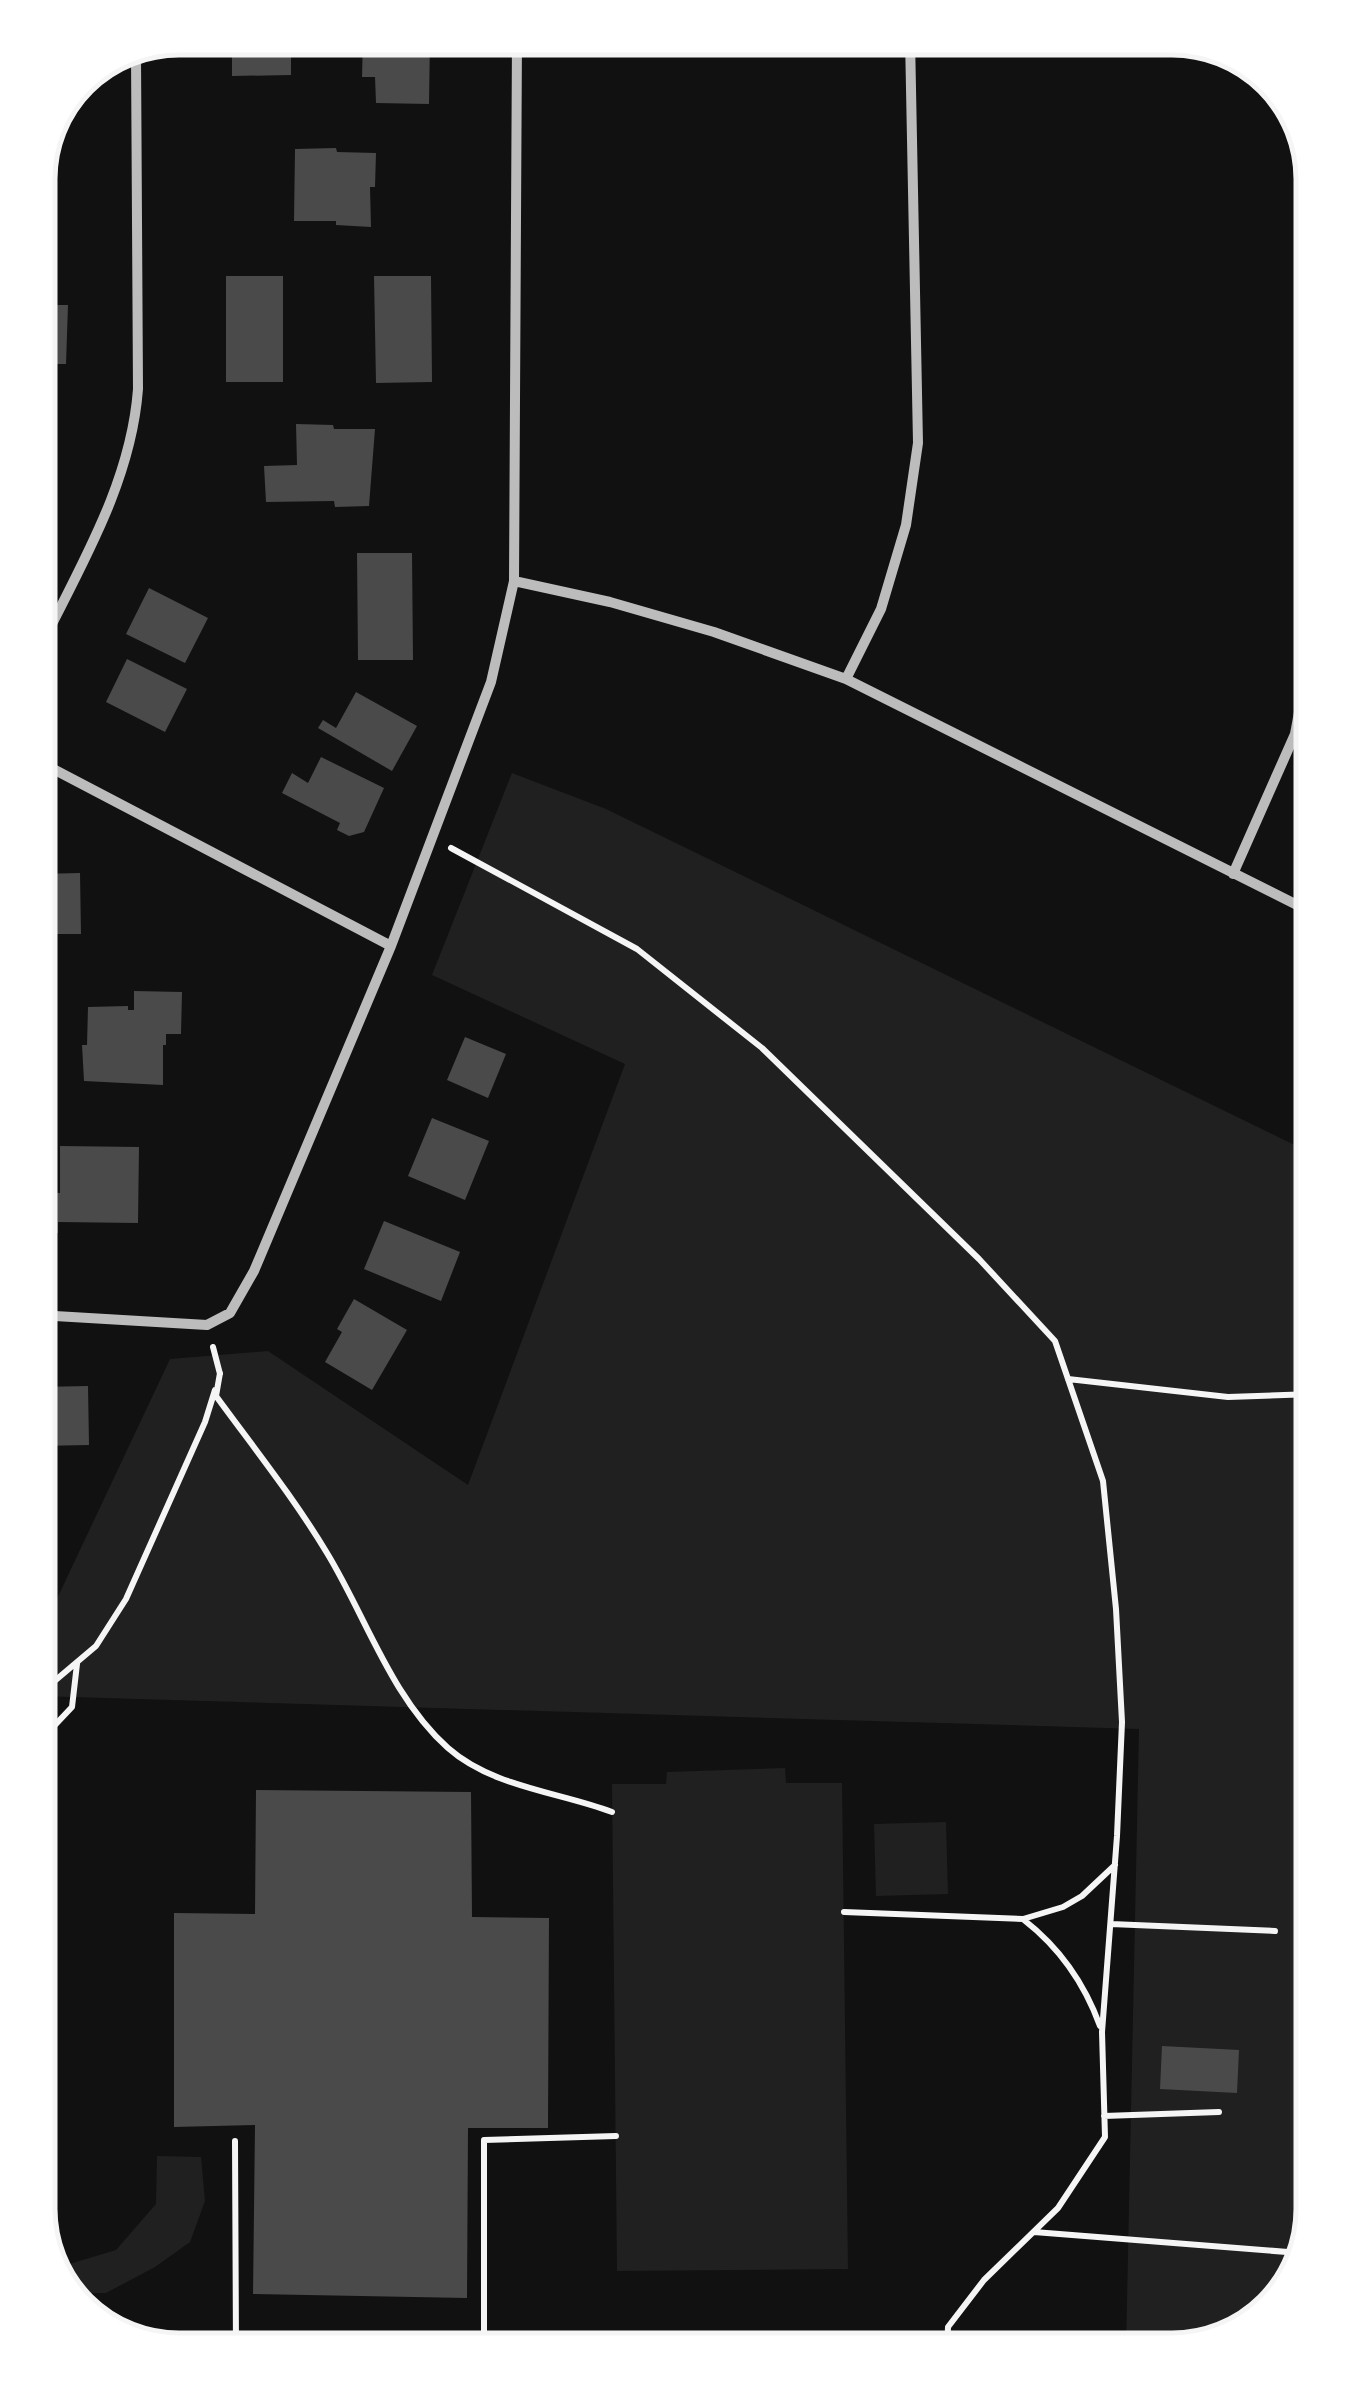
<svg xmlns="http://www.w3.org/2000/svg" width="1351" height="2388" font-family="'DM Sans',sans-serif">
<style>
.green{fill:#202020}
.building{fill:#4a4a4a}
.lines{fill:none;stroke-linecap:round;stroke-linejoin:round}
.path{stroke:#f5f5f5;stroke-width:6}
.minor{stroke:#bcbcbc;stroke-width:10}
.rim{fill:none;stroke:#f5f5f5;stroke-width:5}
</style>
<rect width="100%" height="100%" fill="#111"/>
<path class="green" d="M 512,773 L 606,809 L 1313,1154 L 1313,2209 L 1290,2287 L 1234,2336 L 1172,2350 L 1126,2350 L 1139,1729 L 38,1696 L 38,1639 L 170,1359 L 268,1351 L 468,1485 L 625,1064 L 432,975 Z
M 785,1768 L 786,1783 L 842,1783 L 848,2269 L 617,2271 L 612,1784 L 666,1784 L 667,1772 Z
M 946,1822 L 948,1894 L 876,1896 L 874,1824 Z
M 157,2156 L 201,2157 L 205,2201 L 190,2242 L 155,2267 L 106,2293 L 71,2293 L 52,2271 L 50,2265 L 66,2265 L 116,2250 L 156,2204 Z"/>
<path class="building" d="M 236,38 L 291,38 L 291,75 L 232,76 L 232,49 L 236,49 Z
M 363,38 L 430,38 L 429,104 L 376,103 L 375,77 L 362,77 Z
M 336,148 L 337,152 L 376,153 L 375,187 L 370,187 L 371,227 L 336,225 L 336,221 L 294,221 L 295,149 Z
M 226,276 L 283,276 L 283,382 L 226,382 Z
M 374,276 L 431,276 L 432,382 L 376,383 Z
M 38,305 L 68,305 L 66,364 L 38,364 Z
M 296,424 L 333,425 L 334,429 L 375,429 L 369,506 L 335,507 L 334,501 L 266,502 L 264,466 L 297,465 Z
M 38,447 L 55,456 L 38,489 Z
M 357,553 L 412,553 L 413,660 L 358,660 Z
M 149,588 L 208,618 L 185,663 L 126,634 Z
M 127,659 L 187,689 L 165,732 L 106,702 Z
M 356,692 L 417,726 L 392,771 L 318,728 L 323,720 L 336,728 Z
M 321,757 L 384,788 L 364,832 L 349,836 L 337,830 L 340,823 L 282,793 L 292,773 L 308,783 Z
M 80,873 L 81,934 L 38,934 L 38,874 Z
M 134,991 L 182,992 L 181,1034 L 166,1034 L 166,1045 L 163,1045 L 163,1085 L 84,1081 L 82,1045 L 87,1045 L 88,1007 L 128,1006 L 128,1010 L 134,1010 Z
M 465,1037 L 506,1054 L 488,1098 L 447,1080 Z
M 432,1118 L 489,1141 L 465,1200 L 408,1176 Z
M 60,1146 L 139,1147 L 138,1223 L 58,1222 L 58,1233 L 38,1232 L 38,1192 L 60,1193 Z
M 384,1221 L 460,1252 L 441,1301 L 364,1269 Z
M 354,1299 L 407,1330 L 372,1390 L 325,1362 L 342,1332 L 337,1329 Z
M 88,1386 L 89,1445 L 38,1446 L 38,1387 Z
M 256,1790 L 471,1792 L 472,1917 L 549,1918 L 548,2128 L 468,2128 L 467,2298 L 253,2294 L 255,2125 L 174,2127 L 174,1913 L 255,1914 Z
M 1162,2046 L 1239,2050 L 1237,2093 L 1160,2089 Z"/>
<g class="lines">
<path class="path" d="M 451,848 L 637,949 L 762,1048 L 979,1259 L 1055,1341 L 1103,1481 L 1116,1609 L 1122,1722 L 1117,1836 L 1102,2032 L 1105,2137 L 1058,2208 L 984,2280 L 948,2327 L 947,2350
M 213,1347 L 220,1374
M 220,1373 L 216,1396 C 254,1448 294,1498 327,1553 C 366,1617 391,1697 448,1748 C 492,1787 559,1792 612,1812
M 1068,1379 L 1228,1397 L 1313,1394
M 38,1695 L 96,1646 L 126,1599 L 205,1422 L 215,1390
M 38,1743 L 72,1707 L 77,1664
M 844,1912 L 1023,1919 L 1063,1907 L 1082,1896 L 1115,1865
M 1024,1920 C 1060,1948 1084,1982 1100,2026
M 1111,1924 L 1275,1931
M 1104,2116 L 1219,2112
M 235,2141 L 236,2350
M 1034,2232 L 1300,2253
M 484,2350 L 484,2140 L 616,2136"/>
<path class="minor" d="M 514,581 L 610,602 L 714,632 L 846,679 L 1313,913
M 38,652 C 79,568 131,484 138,389 L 136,55
M 846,679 L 881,609 L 906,525 L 918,443 L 910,38
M 38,761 L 391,946
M 1233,874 L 1295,734 L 1311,648 L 1302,130
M 38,1315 L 207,1325 L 230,1313 L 254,1271 L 391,946 L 491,682 L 514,581 L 517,38"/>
</g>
<path d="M0 0H1351V2388H0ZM179 55H1172A124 124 0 0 1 1296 179V2209A124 124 0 0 1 1172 2333H179A124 124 0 0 1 55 2209V179A124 124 0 0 1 179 55Z" fill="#fff" fill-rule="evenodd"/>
<path class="rim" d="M179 55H1172A124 124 0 0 1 1296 179V2209A124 124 0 0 1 1172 2333H179A124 124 0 0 1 55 2209V179A124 124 0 0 1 179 55Z"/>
</svg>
